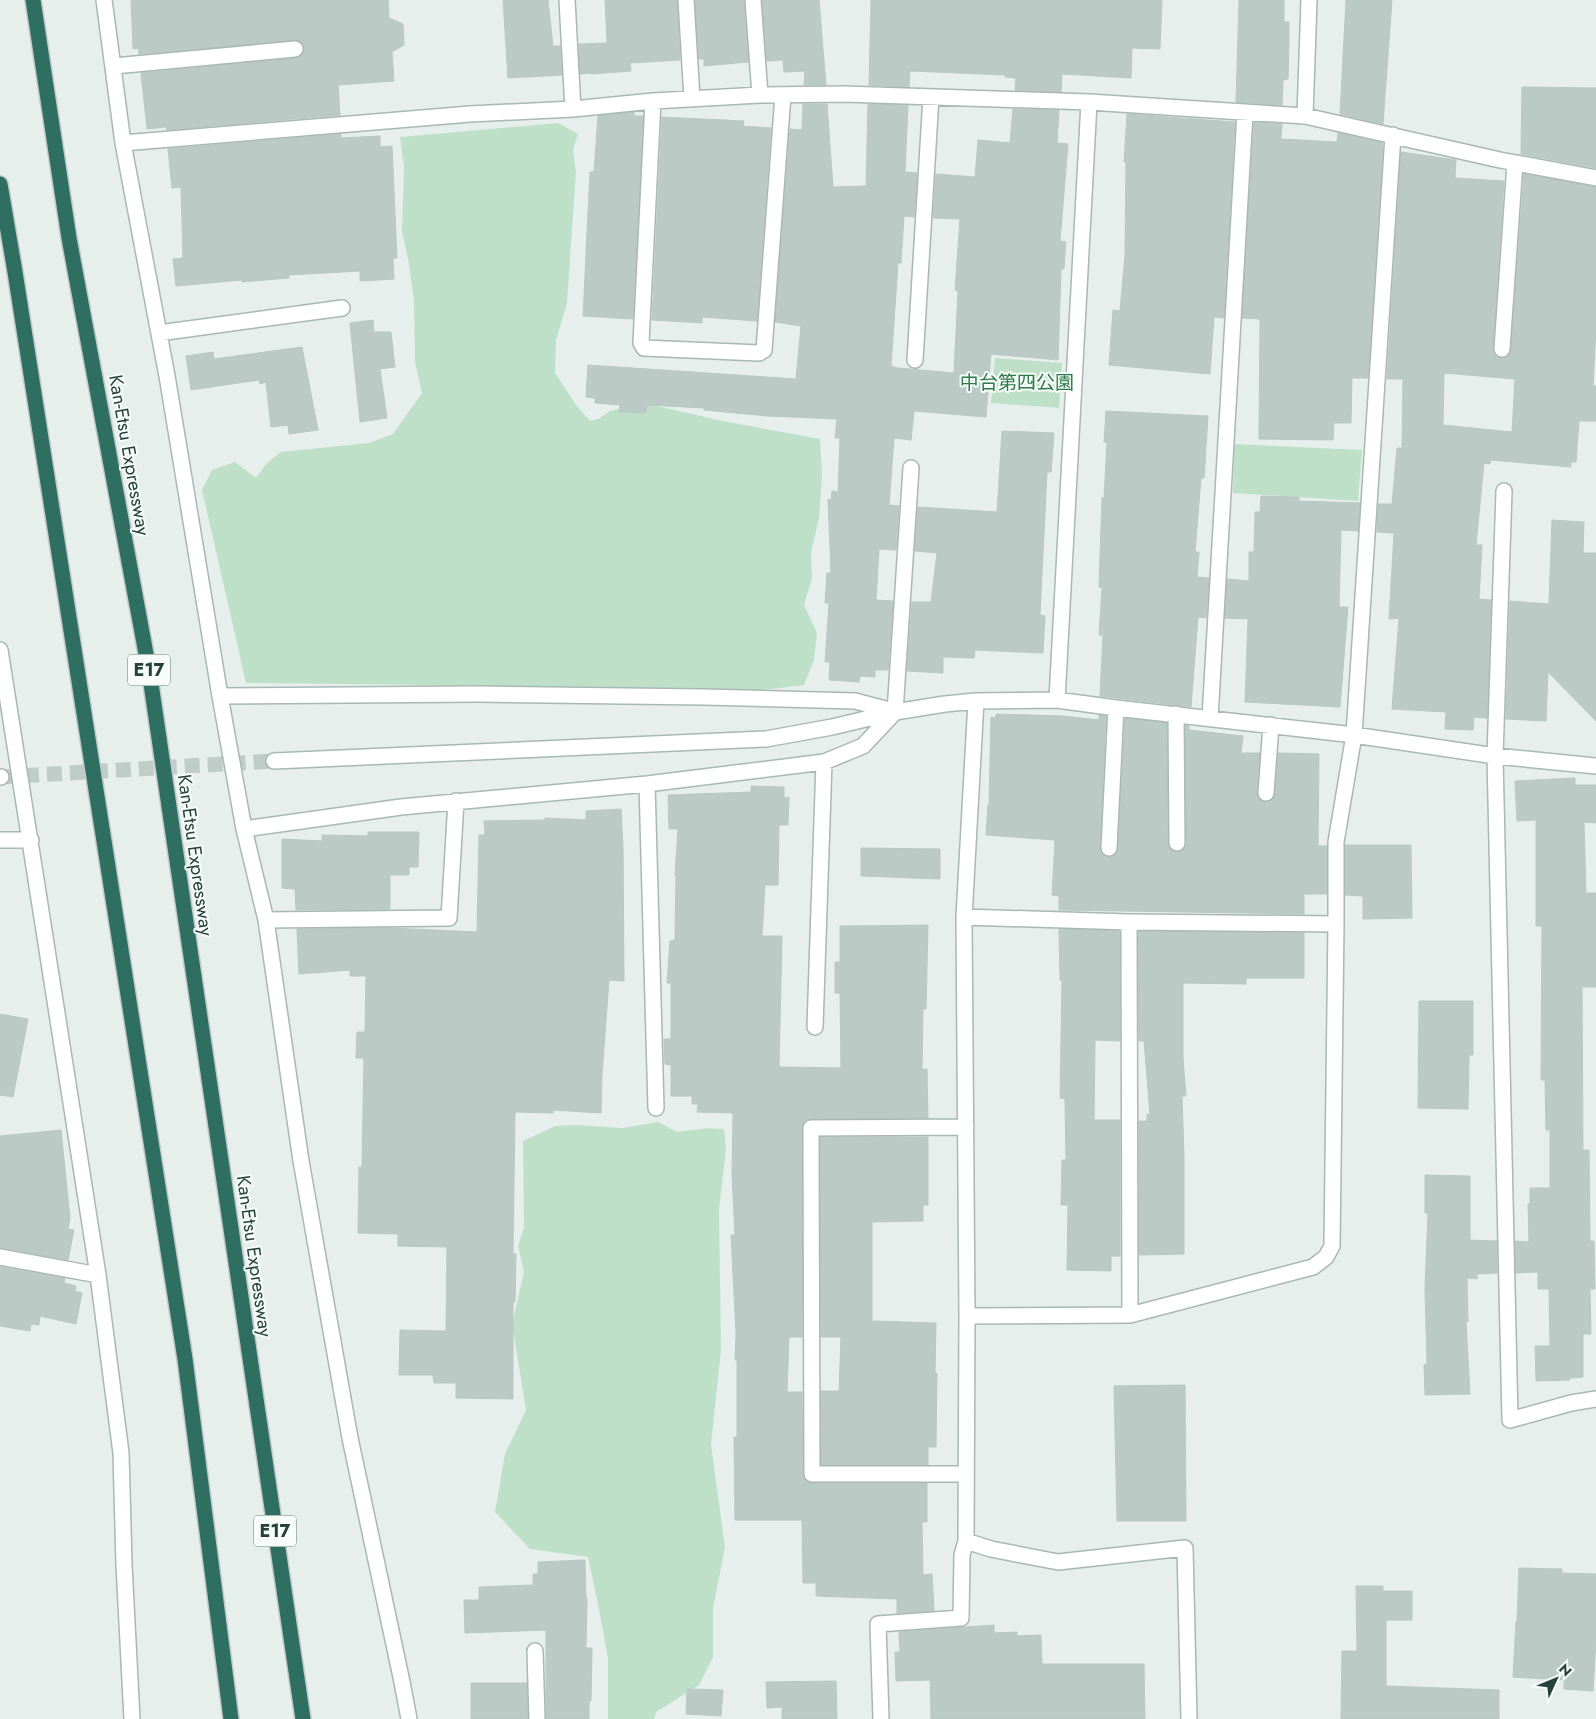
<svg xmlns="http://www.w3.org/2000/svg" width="1596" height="1719" font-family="Jost,'Noto Sans JP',sans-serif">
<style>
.green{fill:#bfe0c8}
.building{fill:#bbcac4;stroke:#b8c9c2;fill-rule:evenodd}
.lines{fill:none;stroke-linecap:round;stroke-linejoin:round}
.minor-tunnel{stroke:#bfccc8;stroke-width:15;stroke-dasharray:15 8;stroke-linecap:butt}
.minor-casing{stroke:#a8b8b2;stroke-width:18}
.highway-casing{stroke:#c2cac8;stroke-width:18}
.minor{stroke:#fff;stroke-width:15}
.highway{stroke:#2f6f62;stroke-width:15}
.labels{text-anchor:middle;stroke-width:4;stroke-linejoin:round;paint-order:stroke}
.shield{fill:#f7fbf9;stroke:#637a73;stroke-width:1}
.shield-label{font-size:18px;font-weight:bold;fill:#24423a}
.park-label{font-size:19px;fill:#2d7a4b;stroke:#f7fbf9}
.street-label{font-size:19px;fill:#24423a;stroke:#f7fbf9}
</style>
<rect width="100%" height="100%" fill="#e6efeb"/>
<path class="green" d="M 558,123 L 578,134 L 573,150 L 576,172 L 567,303 L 556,340 L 555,373 L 576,405 L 590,421 L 598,419 L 610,411 L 644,403 L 723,421 L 820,439 L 822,475 L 819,518 L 811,553 L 812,578 L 804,605 L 817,633 L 814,660 L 804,685 L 745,692 L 672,688 L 246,683 L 202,490 L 212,470 L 235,462 L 256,478 L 267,463 L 281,452 L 369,443 L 393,434 L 422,393 L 415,362 L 414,301 L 409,264 L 402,231 L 404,167 L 400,137 Z
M 995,358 L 1062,363 L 1059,408 L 991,403 Z
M 1234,444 L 1362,450 L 1358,501 L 1233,493 Z
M 658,1122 L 677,1132 L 708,1128 L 724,1129 L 726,1150 L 719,1209 L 721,1350 L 711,1445 L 725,1547 L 713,1608 L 713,1657 L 699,1685 L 656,1712 L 654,1719 L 608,1719 L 608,1659 L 599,1609 L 588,1557 L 530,1549 L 495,1512 L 505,1454 L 526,1410 L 512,1324 L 524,1272 L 518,1246 L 524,1227 L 523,1141 L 555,1126 L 577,1125 L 623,1128 Z"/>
<path class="building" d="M 131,0 L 388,0 L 389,18 L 403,24 L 404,45 L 392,52 L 394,81 L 338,85 L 340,115 L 167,130 L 166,127 L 147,129 L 141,73 L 296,58 L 303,53 L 304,48 L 299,41 L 294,40 L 139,54 L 138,48 L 133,49 Z
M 503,0 L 548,0 L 553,46 L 560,46 L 562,75 L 508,78 Z
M 605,0 L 677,0 L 680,60 L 630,63 L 631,71 L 591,74 L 591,73 L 580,74 L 579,44 L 607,43 Z
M 695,0 L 744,0 L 748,62 L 704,66 L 704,59 L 699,59 Z
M 762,0 L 819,0 L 826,85 L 804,85 L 805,71 L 784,72 L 783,60 L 767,61 Z
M 871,0 L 1162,0 L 1160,49 L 1132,48 L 1131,78 L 1062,74 L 1061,92 L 1015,90 L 1016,78 L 1005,77 L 1005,75 L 910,71 L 909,87 L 869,85 Z
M 1239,0 L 1284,0 L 1284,22 L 1289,22 L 1289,41 L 1288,79 L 1283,80 L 1282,105 L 1236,102 Z
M 1346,0 L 1392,0 L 1383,124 L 1340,114 Z
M 1522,87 L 1596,88 L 1596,168 L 1521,154 Z
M 803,104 L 827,104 L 833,187 L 866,186 L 868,104 L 908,105 L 905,172 L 917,173 L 914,217 L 904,216 L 901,263 L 898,263 L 891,366 L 898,368 L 954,373 L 958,291 L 955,290 L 960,219 L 933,218 L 936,174 L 975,177 L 978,140 L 1010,143 L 1013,109 L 1059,110 L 1057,143 L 1068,144 L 1060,241 L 1066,242 L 1064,269 L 1061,269 L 1058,360 L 991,354 L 986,417 L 914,411 L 911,440 L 894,438 L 889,505 L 899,506 L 896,550 L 879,549 L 876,600 L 893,601 L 888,670 L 875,670 L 875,677 L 860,676 L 859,682 L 829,680 L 830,662 L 825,662 L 829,603 L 825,603 L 827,573 L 831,573 L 828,499 L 831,500 L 832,491 L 838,492 L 840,438 L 835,438 L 837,419 L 768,416 L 704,410 L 704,408 L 647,405 L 646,413 L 619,412 L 620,405 L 595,403 L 595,398 L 586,397 L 588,365 L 796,379 L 801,326 L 775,322 L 790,129 L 802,130 Z
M 634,112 L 634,116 L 643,116 L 633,319 L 583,316 L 590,172 L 594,172 L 598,116 Z
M 1127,114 L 1235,122 L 1224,318 L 1214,317 L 1210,374 L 1109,365 L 1113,310 L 1120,311 L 1125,255 L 1126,162 L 1124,162 Z
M 662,117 L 744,121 L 743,126 L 771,128 L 757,321 L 702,317 L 702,323 L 652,320 Z
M 1254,122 L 1282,124 L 1281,139 L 1337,142 L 1338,133 L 1382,143 L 1383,150 L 1368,378 L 1352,378 L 1351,423 L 1334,423 L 1333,440 L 1259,439 L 1260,319 L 1242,318 Z
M 341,134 L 341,138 L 380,136 L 380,147 L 392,146 L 397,258 L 393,258 L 394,279 L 360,281 L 360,271 L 289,275 L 289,278 L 242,282 L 242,280 L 176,286 L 173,259 L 183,258 L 181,187 L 172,188 L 168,149 Z
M 1401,152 L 1456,160 L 1455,178 L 1504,181 L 1493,348 L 1494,354 L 1501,358 L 1507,357 L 1511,350 L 1524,174 L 1596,187 L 1596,327 L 1593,386 L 1596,386 L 1596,421 L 1579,421 L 1576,462 L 1571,462 L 1571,467 L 1491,460 L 1490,464 L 1484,463 L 1476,545 L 1482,545 L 1479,599 L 1491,600 L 1487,718 L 1474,717 L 1473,730 L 1445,729 L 1446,712 L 1392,709 L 1399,618 L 1389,619 L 1394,533 L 1377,532 L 1378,504 L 1392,504 L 1397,448 L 1402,448 L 1403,379 L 1387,379 ZM 1444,373 L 1515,379 L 1512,432 L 1443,425 Z
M 373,320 L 374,332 L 391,332 L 395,367 L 380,369 L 387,418 L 360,422 L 350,323 Z
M 302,347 L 318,430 L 289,434 L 288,425 L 271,427 L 266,382 L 260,384 L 259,380 L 191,390 L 186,356 L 213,352 L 214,359 Z
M 1106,411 L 1208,416 L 1204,478 L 1201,478 L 1195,552 L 1199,552 L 1197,577 L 1209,578 L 1206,618 L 1198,617 L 1191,707 L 1100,696 L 1103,635 L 1099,635 L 1102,588 L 1099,587 L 1102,498 L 1104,498 L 1107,442 L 1104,442 Z
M 1002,431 L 1054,433 L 1051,472 L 1047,472 L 1040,615 L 1045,616 L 1043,653 L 975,650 L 974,658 L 943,657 L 943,673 L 907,671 L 912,602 L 931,602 L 937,553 L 915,551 L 918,507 L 997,512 Z
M 1261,496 L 1299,497 L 1299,501 L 1360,503 L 1358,531 L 1341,530 L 1339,607 L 1348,607 L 1340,707 L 1245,702 L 1248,619 L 1225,618 L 1227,579 L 1249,581 L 1249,552 L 1254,552 L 1255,512 L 1260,512 Z
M 1552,520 L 1584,522 L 1583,553 L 1596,553 L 1596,721 L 1548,672 L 1546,721 L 1506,719 L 1510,601 L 1549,604 Z
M 996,714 L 1063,716 L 1099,720 L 1099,715 L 1106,716 L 1100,848 L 1101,853 L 1108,857 L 1114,856 L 1118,848 L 1125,718 L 1167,723 L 1168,843 L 1169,848 L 1177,852 L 1182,851 L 1186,843 L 1185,725 L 1189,726 L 1189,730 L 1243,736 L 1241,753 L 1260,753 L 1257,793 L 1258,797 L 1265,802 L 1270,801 L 1275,794 L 1278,753 L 1319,754 L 1318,846 L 1327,846 L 1327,894 L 1304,894 L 1304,914 L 1059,910 L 1059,896 L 1052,895 L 1055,840 L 986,835 L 988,805 L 989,805 L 991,717 L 996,718 Z
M 1575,778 L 1575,785 L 1596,785 L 1596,823 L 1584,822 L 1586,893 L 1596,893 L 1596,987 L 1582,987 L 1583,1150 L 1589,1150 L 1590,1241 L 1594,1241 L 1595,1289 L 1590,1289 L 1591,1334 L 1583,1334 L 1583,1377 L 1570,1378 L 1570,1380 L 1536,1381 L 1535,1346 L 1550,1346 L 1549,1289 L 1538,1289 L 1538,1272 L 1516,1273 L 1515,1241 L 1529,1242 L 1528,1204 L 1530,1204 L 1530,1188 L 1550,1188 L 1550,1130 L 1546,1130 L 1545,1080 L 1541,1080 L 1542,926 L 1536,926 L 1536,820 L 1517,821 L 1515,781 Z
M 751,786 L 784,787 L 784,798 L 789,797 L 788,825 L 779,825 L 778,885 L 765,885 L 762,936 L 782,936 L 779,1067 L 841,1068 L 840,993 L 835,993 L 835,962 L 840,962 L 840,926 L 928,925 L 926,1009 L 923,1009 L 922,1069 L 927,1069 L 928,1118 L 811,1119 L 806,1120 L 803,1124 L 802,1337 L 789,1337 L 787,1392 L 802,1392 L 803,1474 L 807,1482 L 812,1483 L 927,1483 L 927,1522 L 922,1522 L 923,1575 L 932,1574 L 934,1611 L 897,1613 L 897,1599 L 816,1596 L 816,1583 L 803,1583 L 802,1520 L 735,1520 L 734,1437 L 737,1437 L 737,1360 L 735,1360 L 736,1333 L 731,1235 L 735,1235 L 732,1173 L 733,1113 L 697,1112 L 698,1104 L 692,1104 L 692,1096 L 671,1096 L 671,1065 L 665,1064 L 664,1039 L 671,1039 L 671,983 L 667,983 L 670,941 L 675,940 L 676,876 L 675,875 L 678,829 L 669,829 L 668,795 L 751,792 Z
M 621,809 L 623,847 L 624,981 L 609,980 L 602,1075 L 601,1113 L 553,1110 L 553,1113 L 515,1112 L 513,1254 L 516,1254 L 515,1302 L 513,1302 L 513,1399 L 456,1398 L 456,1383 L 434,1383 L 433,1375 L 399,1375 L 400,1330 L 446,1331 L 447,1247 L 398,1246 L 398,1234 L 358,1233 L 359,1167 L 362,1167 L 364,1058 L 356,1058 L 357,1032 L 365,1032 L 366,976 L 350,976 L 350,970 L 299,974 L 297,929 L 390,928 L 477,932 L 479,835 L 485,835 L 484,821 L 545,820 L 545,818 L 586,820 L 586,811 Z
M 368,832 L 419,832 L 418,867 L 409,867 L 409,875 L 390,875 L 390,909 L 296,910 L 295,889 L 282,888 L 282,839 L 322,841 L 322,835 L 368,836 Z
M 1345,845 L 1411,845 L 1412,918 L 1363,919 L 1363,896 L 1345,895 Z
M 861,848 L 940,849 L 940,879 L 861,876 Z
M 1059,929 L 1120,931 L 1120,1041 L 1095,1040 L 1094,1120 L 1120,1120 L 1120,1256 L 1111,1256 L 1111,1271 L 1067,1270 L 1068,1205 L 1061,1205 L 1062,1160 L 1066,1160 L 1065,1099 L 1060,1098 L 1062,980 L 1060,980 Z
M 1138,931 L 1304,933 L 1304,978 L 1246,978 L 1246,984 L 1183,983 L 1183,1058 L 1186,1096 L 1182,1096 L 1184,1157 L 1184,1254 L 1139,1255 L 1139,1121 L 1147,1121 L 1147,1114 L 1150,1114 L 1144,1041 L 1139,1041 Z
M 1419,1001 L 1473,1001 L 1473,1055 L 1469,1055 L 1468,1109 L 1418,1108 Z
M 0,1014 L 28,1019 L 13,1097 L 0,1095 Z
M 61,1130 L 70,1218 L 68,1229 L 74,1230 L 68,1260 L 0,1248 L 0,1136 Z
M 820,1137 L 928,1137 L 928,1205 L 923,1205 L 923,1221 L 872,1222 L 872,1321 L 936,1323 L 935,1373 L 937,1373 L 936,1447 L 928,1447 L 928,1465 L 821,1465 L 821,1391 L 839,1391 L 841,1337 L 821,1337 Z
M 1425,1175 L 1470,1176 L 1470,1240 L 1497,1241 L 1497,1273 L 1477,1274 L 1477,1279 L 1467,1278 L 1468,1322 L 1466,1322 L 1470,1394 L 1425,1395 L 1424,1365 L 1427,1364 L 1425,1288 L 1428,1213 L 1425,1213 Z
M 0,1267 L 65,1278 L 64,1283 L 76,1286 L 75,1291 L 82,1293 L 76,1324 L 40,1316 L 39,1325 L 31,1324 L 30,1331 L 0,1326 Z
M 1185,1385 L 1186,1521 L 1117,1521 L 1114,1386 Z
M 585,1560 L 586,1598 L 587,1598 L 586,1648 L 592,1648 L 591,1701 L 589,1701 L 589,1719 L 546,1719 L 546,1630 L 465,1633 L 464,1600 L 479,1600 L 479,1587 L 533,1585 L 533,1574 L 538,1574 L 538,1562 Z
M 1519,1568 L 1562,1569 L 1562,1573 L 1596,1574 L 1596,1639 L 1593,1691 L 1564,1689 L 1564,1680 L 1513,1677 L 1516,1622 L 1517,1622 Z
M 1356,1586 L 1383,1586 L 1383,1591 L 1412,1591 L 1412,1620 L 1386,1620 L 1386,1686 L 1499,1690 L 1499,1719 L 1341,1719 L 1342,1651 L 1357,1651 Z
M 994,1625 L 994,1633 L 1017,1632 L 1017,1636 L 1041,1635 L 1042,1664 L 1144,1664 L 1145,1719 L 931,1719 L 930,1680 L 896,1681 L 895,1652 L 900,1652 L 899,1632 Z
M 836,1681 L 837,1719 L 782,1719 L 782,1707 L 767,1708 L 766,1682 Z
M 471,1683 L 527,1683 L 528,1719 L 471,1719 Z
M 687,1689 L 723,1690 L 721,1716 L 686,1714 Z"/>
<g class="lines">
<path class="minor-tunnel" d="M 1,777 L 274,761"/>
<g class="minor-casing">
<path id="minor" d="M 104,0 L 123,143 L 167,376 L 220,696 L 244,829 L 266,920 L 301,1161 L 350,1438 L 402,1682 L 409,1719
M 567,0 L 573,109
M 686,0 L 692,98
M 753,0 L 760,95
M 114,66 L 295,49
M 653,101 L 641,343 L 644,348 L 759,353 L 764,350 L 783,95
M 1305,116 L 1309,0
M 123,143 L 470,114 L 573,109 L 653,101 L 760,95 L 844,94 L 1089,102 L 1305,116 L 1500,160 L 1596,178
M 159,333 L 342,308
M 1502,349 L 1515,163
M 915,360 L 931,97
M 1504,491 L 1495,756 L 1510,1420 L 1571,1403 L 1596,1399
M 0,650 L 98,1275 L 121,1453 L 124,1565 L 132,1719
M 220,696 L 478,694 L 704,697 L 855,701 L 893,711
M 1057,700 L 1089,102
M 976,701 L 964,917 L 967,1316 L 966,1541 L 991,1549 L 1058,1562 L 1185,1548 L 1189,1719
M 1176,714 L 1177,843
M 1210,718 L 1245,113
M 274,761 L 766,739 L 832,727 L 895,712 L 945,704 L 976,701 L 1057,700 L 1116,708 L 1354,735 L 1495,756 L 1596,766
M 0,777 L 1,777
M 647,784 L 656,1108
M 1266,793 L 1271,725
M 244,829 L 401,807 L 647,784 L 824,762 L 863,746 L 895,712 L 911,468
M 0,840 L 31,840
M 1109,848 L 1116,708
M 964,917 L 1129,922 L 1336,924
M 266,920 L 449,918 L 456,801
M 1129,922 L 1130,1315
M 815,1027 L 824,762
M 966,1127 L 811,1128 L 812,1474 L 966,1474
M 0,1257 L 98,1275
M 967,1316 L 1130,1315 L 1313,1267 L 1326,1257 L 1332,1246 L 1336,924 L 1336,842 L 1354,735 L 1393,135
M 535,1651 L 537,1719
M 881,1719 L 878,1624 L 961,1618 L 962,1555 L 966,1541"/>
</g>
<g class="highway-casing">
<path id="highway" d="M 33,0 L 69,238 L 149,670 L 303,1719
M 0,184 L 15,272 L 185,1359 L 231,1719"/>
</g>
<use href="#minor" class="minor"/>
<use href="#highway" class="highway"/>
</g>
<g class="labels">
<g class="shield">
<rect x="128" y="654.5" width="42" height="31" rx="4"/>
<rect x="254" y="1515.5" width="42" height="31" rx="4"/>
</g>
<g class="shield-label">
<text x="149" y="676">E17</text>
<text x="275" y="1537">E17</text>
</g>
<g class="park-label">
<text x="1017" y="389">中台第四公園</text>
</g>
<g class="street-label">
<text transform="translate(130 455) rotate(80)" y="7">Kan-Etsu Expressway</text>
<text transform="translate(196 855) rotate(82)" y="7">Kan-Etsu Expressway</text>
<text transform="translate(255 1256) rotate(82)" y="7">Kan-Etsu Expressway</text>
</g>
</g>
<g transform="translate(1556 1679) rotate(46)" stroke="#f7fbf9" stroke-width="4" paint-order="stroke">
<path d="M0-4L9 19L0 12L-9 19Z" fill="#24423a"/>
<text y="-8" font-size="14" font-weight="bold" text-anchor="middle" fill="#24423a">N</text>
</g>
</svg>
